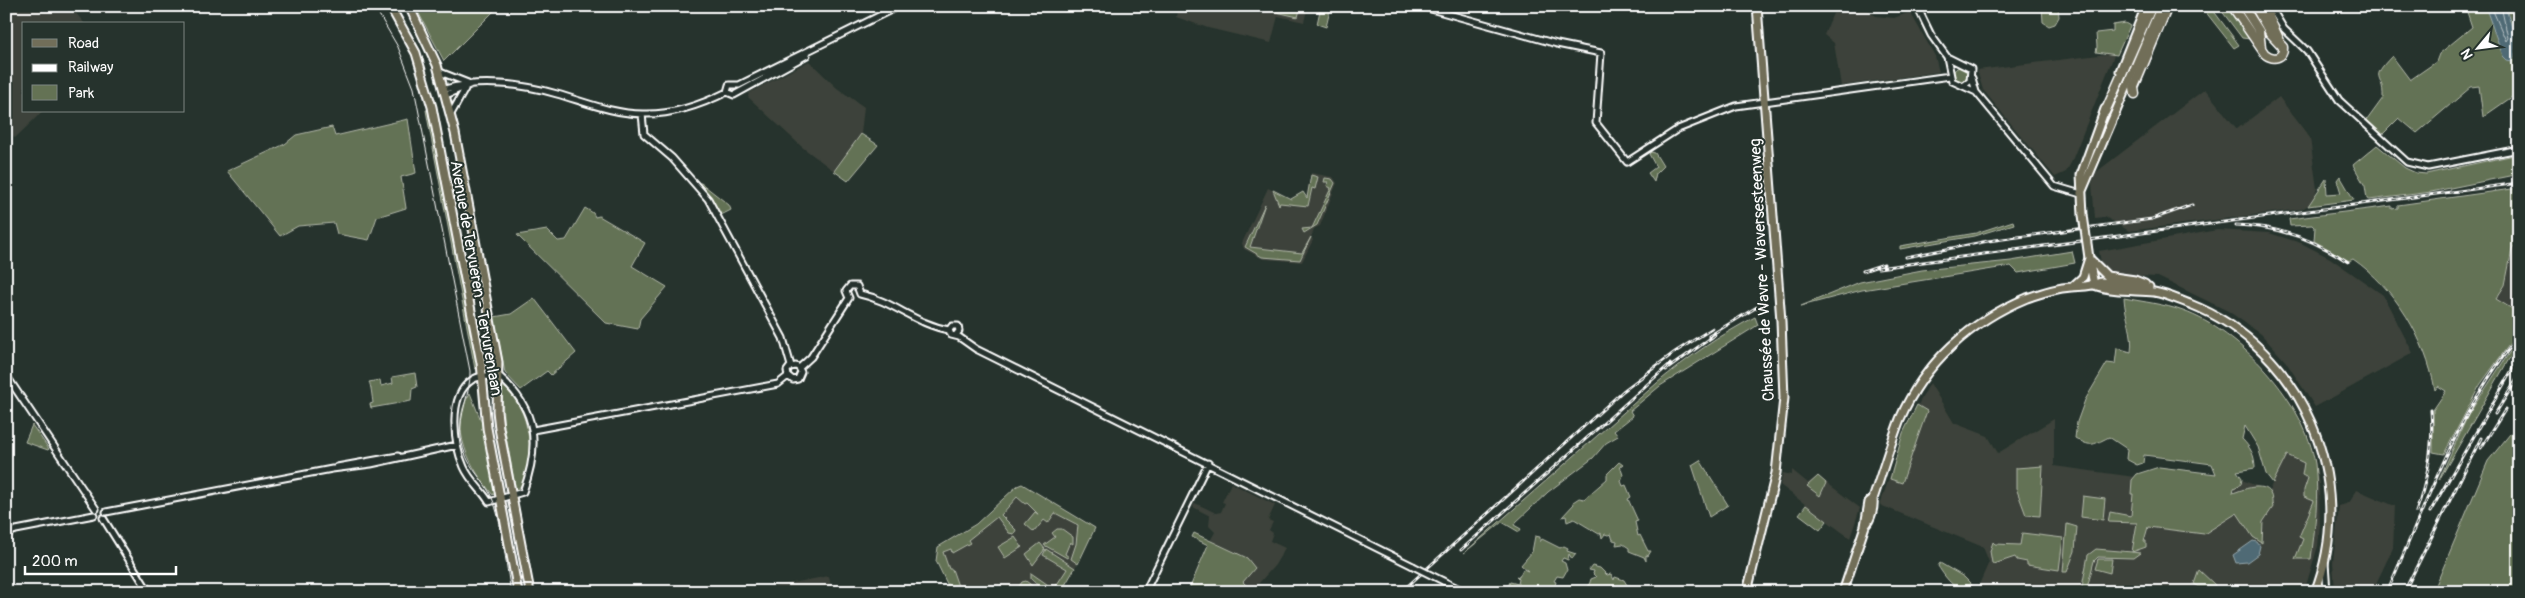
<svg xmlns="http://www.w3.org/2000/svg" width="2525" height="598" font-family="Pangolin,sans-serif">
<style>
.built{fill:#3c423a}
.green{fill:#647254;stroke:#b2b8aa}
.water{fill:#4f6b75;stroke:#95a6ac}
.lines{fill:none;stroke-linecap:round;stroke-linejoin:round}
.shore{stroke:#b9c4c8;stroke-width:1}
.minor-casing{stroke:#fff;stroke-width:9}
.major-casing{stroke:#fff;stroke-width:11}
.highway-casing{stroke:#fff;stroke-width:11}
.minor{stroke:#26332d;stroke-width:5}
.major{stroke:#716e59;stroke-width:7}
.highway{stroke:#716e59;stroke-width:8}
.tram{stroke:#fff;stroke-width:1}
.rail-casing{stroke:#fff;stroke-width:3}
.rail{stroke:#26332d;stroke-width:1;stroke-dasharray:4;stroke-linecap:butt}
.minor-bridge-casing{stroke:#fff;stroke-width:9;stroke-linecap:butt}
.major-bridge-casing{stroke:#fff;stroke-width:11;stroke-linecap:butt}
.minor-bridge{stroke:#26332d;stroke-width:5}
.major-bridge{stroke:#716e59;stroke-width:7}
.labels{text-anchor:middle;stroke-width:4;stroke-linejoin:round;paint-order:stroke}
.street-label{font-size:16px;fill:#fff;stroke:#26332d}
</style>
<rect width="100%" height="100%" fill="#26332d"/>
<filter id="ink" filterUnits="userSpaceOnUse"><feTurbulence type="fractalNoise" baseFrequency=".02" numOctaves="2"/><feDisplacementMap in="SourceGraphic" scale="10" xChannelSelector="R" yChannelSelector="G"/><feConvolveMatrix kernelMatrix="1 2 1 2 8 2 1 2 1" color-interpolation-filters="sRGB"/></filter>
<g filter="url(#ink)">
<path class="built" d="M 6,6 L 70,6 L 85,24 L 24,24 L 24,111 L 43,111 L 15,138 L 6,129 Z
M 1178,6 L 1308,6 L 1304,22 L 1278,16 L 1271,43 L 1208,28 L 1176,17 Z
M 1836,6 L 1862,6 L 1876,16 L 1894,18 L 1910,12 L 1935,56 L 1939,72 L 1841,86 L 1834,43 L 1824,35 Z
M 2115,53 L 2071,163 L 2066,172 L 2055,177 L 1983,90 L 1977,70 Z
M 809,61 L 837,88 L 864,107 L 861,134 L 834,171 L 802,147 L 748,97 L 749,93 Z
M 2205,89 L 2237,129 L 2279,97 L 2310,138 L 2317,189 L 2312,203 L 2302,209 L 2129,231 L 2105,217 L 2095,218 L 2092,184 L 2095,173 Z
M 1311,173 L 1333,177 L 1337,183 L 1320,226 L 1315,228 L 1311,237 L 1313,240 L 1302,262 L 1263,259 L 1244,249 L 1242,243 L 1268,188 L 1290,199 L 1303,192 L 1306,198 Z
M 2217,230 L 2269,233 L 2301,243 L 2330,258 L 2383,295 L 2413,353 L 2315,407 L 2286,362 L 2261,334 L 2228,311 L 2158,277 L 2110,275 L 2101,263 L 2099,251 Z
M 2519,239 L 2519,308 L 2514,310 L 2496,299 L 2505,285 L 2512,250 Z
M 1930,383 L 1954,423 L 1988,436 L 1998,453 L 2054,419 L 2054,466 L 2157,480 L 2232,476 L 2269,491 L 2287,448 L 2315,460 L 2319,483 L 2320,525 L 2318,546 L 2304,592 L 1980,592 L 1978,587 L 1989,562 L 1983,547 L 1880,505 L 1906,427 Z
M 1792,470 L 1808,483 L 1818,476 L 1860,508 L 1850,538 L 1827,521 L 1820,530 L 1799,514 L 1806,505 L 1780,485 L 1783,473 L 1792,475 Z
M 1231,483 L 1275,505 L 1268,520 L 1273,522 L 1269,530 L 1273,533 L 1270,541 L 1285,548 L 1275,565 L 1252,591 L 1243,582 L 1255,568 L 1246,558 L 1210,541 L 1215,532 L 1209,526 L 1210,516 L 1193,507 L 1195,503 L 1216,513 L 1221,512 L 1225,503 L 1222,502 Z
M 1022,484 L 1095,528 L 1072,574 L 1061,592 L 951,592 L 936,561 L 938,547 L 976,524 L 1017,486 Z
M 2357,490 L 2395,506 L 2393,548 L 2372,592 L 2335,592 L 2333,562 L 2339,506 L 2349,503 Z
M 829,576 L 832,592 L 744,592 Z"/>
<path class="green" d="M 415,6 L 499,6 L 444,61 Z
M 1273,6 L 1301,6 L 1298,17 L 1272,11 Z
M 1321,6 L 1331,6 L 1326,27 L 1317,24 Z
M 2042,6 L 2058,6 L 2059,17 L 2055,24 L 2049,26 L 2043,22 Z
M 2201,6 L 2210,6 L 2239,45 L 2234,48 Z
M 2218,6 L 2227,6 L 2250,39 L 2242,38 Z
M 2465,6 L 2514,6 L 2519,16 L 2519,92 L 2483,117 L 2479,86 L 2471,87 L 2417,133 L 2399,118 L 2382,135 L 2367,120 L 2383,98 C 2384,72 2368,81 2392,56 L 2410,80 L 2436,62 L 2439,54 L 2472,27 Z
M 2125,23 L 2130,26 L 2117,55 L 2096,52 L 2097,47 L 2096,33 L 2113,31 L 2113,25 Z
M1953 75a8 8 0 1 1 16 0a8 8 0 1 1-16 0Z
M 429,110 L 478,367 L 475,369 L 427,116 L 426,110 Z
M 408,119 L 416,173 L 401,177 L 406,208 L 377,217 L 369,240 L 337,234 L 334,223 L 298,226 L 280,236 L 227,171 L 285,144 L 296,135 L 332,127 L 335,136 Z
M 861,134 L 878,145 L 848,181 L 834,171 Z
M 2377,145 L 2405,168 L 2416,173 L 2426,174 L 2519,154 L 2519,174 L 2431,192 L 2369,200 L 2367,199 L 2365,186 L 2353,165 Z
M 1651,152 L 1655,153 L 1663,166 L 1656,173 L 1654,182 L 1648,173 L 1656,167 L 1649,154 Z
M 1311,175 L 1318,177 L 1315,189 L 1312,188 L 1308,206 L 1280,203 L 1279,205 L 1273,190 L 1291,199 L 1303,192 L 1307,198 Z
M 2340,176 L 2354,200 L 2308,206 L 2326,179 L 2327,194 L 2341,193 L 2337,180 Z
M 1325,178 L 1332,179 L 1335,183 L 1317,225 L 1304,233 L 1302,229 L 1312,228 L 1331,188 L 1327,186 L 1328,182 L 1324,182 Z
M 698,183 L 701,183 L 729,205 L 731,210 L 721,215 Z
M 2519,188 L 2519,239 L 2512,250 L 2505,285 L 2496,299 L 2514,310 L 2519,308 L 2519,331 L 2480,385 L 2444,454 L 2433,452 L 2433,410 L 2446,391 L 2438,386 L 2435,390 C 2426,339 2395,288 2353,259 L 2349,261 L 2314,241 L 2315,227 L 2313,225 L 2290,226 L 2289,219 L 2392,206 L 2392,209 L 2398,208 L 2398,205 Z
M 1265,204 L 1250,247 L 1302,253 L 1311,237 L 1300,260 L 1262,257 L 1245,247 Z
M 585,208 L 593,213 L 595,217 L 599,216 L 645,243 L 632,266 L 667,287 L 640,319 L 638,329 L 606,323 L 517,235 L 547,230 L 558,241 L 566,240 Z
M 2013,221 L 2014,224 L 1974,236 L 1900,249 L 1900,246 L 1976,233 Z
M 2072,251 L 2075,263 L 2018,273 L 2011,266 L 1862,290 L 1801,306 L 1860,282 L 1922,270 L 2011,261 Z
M 534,298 L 576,353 L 551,375 L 547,371 L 521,390 L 505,373 L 494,317 L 511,314 Z
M 2124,298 C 2144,302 2164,304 2183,311 C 2240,331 2306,403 2315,464 C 2319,496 2315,527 2311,559 L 2295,559 L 2303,539 L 2299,537 L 2314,501 L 2304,497 L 2304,490 L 2308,478 L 2302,475 L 2304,463 L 2287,455 L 2273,483 L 2266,474 L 2258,447 L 2245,426 L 2242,439 C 2251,448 2255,456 2255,468 L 2237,471 L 2242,478 L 2241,484 L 2234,488 L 2233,493 C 2242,490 2262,481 2270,493 C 2273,498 2271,503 2273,507 L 2263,522 L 2262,543 L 2253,537 L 2237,513 L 2204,534 L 2148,527 L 2144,541 L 2146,541 L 2146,547 L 2132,552 L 2140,553 L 2133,558 L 2098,557 L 2094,561 L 2086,592 L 2081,592 L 2088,555 L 2096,549 L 2132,552 L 2137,523 L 2108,522 L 2110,512 L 2131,516 L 2133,494 L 2131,494 L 2132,480 L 2137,474 L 2159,467 L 2216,474 L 2212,464 L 2144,455 L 2143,463 L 2137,465 L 2126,459 L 2127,449 L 2109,437 C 2091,446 2091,447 2075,438 L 2077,422 L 2085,400 L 2107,363 L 2115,364 L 2117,348 L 2131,352 C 2134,333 2125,318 2124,298 Z
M 1755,317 L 1758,325 L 1660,386 L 1630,411 L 1633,416 L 1614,431 L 1618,436 L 1606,443 L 1593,458 L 1548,492 L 1515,523 L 1514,525 L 1521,529 L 1519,532 L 1502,522 L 1464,553 L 1657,383 C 1687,358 1720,335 1755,317 Z
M 2519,338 L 2519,350 L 2509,359 L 2439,480 L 2468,415 Z
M 415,373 L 417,387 L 412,389 L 411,401 L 371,408 L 370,404 L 373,403 C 372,396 371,385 369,382 L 380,380 L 381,386 L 393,383 L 392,377 Z
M 502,386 C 530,402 540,469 516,491 L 503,420 Z
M 470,393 L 482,423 L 495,493 L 493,495 C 471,469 447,428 470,393 Z
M 1917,405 L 1927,411 L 1902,483 L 1890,479 L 1903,433 Z
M 2519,423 L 2519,592 L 2433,592 L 2488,461 Z
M 32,425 L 49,449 L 48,450 L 25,442 Z
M 1700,460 L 1728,505 L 1709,517 L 1692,465 Z
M 1619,462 L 1623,465 L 1620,466 L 1623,475 L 1621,481 L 1623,486 L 1626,485 L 1631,497 L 1628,499 L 1638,521 L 1635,522 L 1638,536 L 1640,535 L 1648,551 L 1651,551 L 1648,556 L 1646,555 L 1646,561 L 1644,557 L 1629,551 L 1629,548 L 1623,544 L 1616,545 L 1617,541 L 1613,540 L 1611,534 L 1608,535 L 1605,534 L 1602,538 L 1601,533 L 1599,534 L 1574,519 L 1567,522 L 1566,516 L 1562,517 L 1574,504 L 1573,502 L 1579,498 L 1584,499 L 1607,479 L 1607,474 Z
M 2043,466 L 2040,516 L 2026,515 L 2016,488 L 2016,468 Z
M 1818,476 L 1826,483 L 1820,496 L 1807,486 Z
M 1022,484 L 1095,528 L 1078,564 L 1071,559 L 1076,544 L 1078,525 L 1055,513 L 1048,523 L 1044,520 L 1034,532 L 1025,524 L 1035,512 L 1039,515 L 1027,503 L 1025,504 L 1017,497 L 1001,515 L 1016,530 L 1014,534 L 1009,533 L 997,517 L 968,540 L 970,543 L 952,553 L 951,549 L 943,552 L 949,569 L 952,569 L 960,592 L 951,592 L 936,561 L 938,547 L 976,524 L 1017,486 Z
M 2083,496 L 2105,499 L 2103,520 L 2081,517 Z
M 1806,505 L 1827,521 L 1820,530 L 1799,514 Z
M 2067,524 L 2077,527 L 2075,551 L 2067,572 L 2063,572 Z
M 1057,529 L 1062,529 L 1073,537 L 1073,544 L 1070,542 L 1065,554 L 1069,557 L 1067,558 L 1044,545 L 1055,537 L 1052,533 Z
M 1194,533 L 1247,558 L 1255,568 L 1243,582 L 1253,592 L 1188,592 L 1208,545 L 1192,537 Z
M 2022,533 L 2063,538 L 2059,570 L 2027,565 L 2027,562 L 2017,560 L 2015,557 L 1994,564 L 1992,563 L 1990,551 L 1993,542 L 1995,544 L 2020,545 Z
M 1535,536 L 1540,537 L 1540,542 L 1542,539 L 1560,548 L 1564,546 L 1568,548 L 1567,551 L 1576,554 L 1572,559 L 1569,554 L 1568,560 L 1563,558 L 1561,561 L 1565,563 L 1567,570 L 1563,577 L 1557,576 L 1554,581 L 1556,582 L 1553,592 L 1506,591 L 1510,582 L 1518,584 L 1519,579 L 1516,576 L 1519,577 L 1523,569 L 1528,571 L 1521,565 L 1532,552 Z
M 1015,537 L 1022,547 L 1005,558 L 998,547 Z
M 1040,543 L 1045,549 L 1033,565 L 1026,554 Z
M 1046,549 L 1075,568 L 1061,592 L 1045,592 L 1031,579 L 1031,573 L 1054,589 L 1067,569 L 1043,555 Z
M 2098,559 L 2112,559 L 2110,573 L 2095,569 Z
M 1940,563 L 1964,577 L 1974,587 L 1973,592 C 1956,592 1947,580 1938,566 Z
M 1592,566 L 1600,568 L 1607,575 L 1611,574 L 1614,580 L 1615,577 L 1624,580 L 1627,585 L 1636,586 L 1633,592 L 1627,589 L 1625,592 L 1587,592 L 1591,579 L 1596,577 L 1593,574 L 1594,571 L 1589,570 Z
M 2199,570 L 2215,585 L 2214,587 L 2200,587 L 2194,584 Z
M 1026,581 L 1040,592 L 1015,592 L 1022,582 Z"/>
<path class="water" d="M 2485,6 L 2505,6 C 2509,20 2522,48 2512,61 L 2507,60 L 2503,56 Z
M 2253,541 L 2257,542 L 2260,546 L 2258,554 L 2247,562 L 2236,563 L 2233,555 Z"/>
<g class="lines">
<path class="shore" d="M 2491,6 L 2506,41 L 2508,38 L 2501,6"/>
<g class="minor-casing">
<path id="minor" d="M 1420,6 L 1557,44 L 1601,53 L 1596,123 L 1627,162 L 1678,129 L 1736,106 L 1950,76
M 1917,6 L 1931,35 L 1947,57 L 1952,81 L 1976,92 L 2054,186 L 2081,194
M 2270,6 L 2284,29 L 2307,51 L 2339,100 L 2407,162 L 2428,167 L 2519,149
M 1947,57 L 1971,69 L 1970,81 L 1963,86
M 440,72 L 468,83
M 1972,78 L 1976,92
M 445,89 C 480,79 522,84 557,94 C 585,102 613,114 643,114 C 671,115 701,105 727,92
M 727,92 L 729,85 L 739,85 L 899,6
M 727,92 L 734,95 L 807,55
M 446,95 L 472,84
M 451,114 L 465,89
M 642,114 L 644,134 L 672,158 L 708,199 L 783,338 L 791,366
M 860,294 C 893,301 915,324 949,330 L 951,335 L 959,337 L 976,349 L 1413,566
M 849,298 L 846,291 L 850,286 L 857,286 L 860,294
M 949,330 L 952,326 L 958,326 L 959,331 L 955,336
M 799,368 L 811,357 L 849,298
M 6,375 L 96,509
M 499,376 C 538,410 540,446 523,492 L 489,502 C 482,490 470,481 464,467 C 454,445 447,396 472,380 C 479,375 490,376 499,376 Z
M 788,376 L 793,380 L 798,379 L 801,372 L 799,368
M 788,376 L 787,371 L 790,367 L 796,366 L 799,368
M 533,430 L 778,384 L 788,376
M 337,467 L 398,456
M 106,512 L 332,469 L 371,464 L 457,445
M 103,518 L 149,592
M 6,534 L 16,530 L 94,515
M 2325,563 L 2327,592
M 1443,581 L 1466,592
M 1145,592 L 1208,463"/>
</g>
<g class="major-casing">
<path id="major" d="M 390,6 L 416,53 L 432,107 L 481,363 L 487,428 L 518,592
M 409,6 L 437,65 L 455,133 L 498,362 L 497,411 L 499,428 L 530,592
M 2120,71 L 2146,6
M 2081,193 L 2161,6
M 2083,215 L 2081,175 L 2105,109
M 2089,258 L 2107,276 L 2135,280 L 2145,284
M 2089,259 L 2094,285
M 2094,285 C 2113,292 2135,290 2154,292 C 2166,294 2179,300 2190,304 C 2302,348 2359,480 2315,592
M 2072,287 L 2083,277 L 2089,258
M 1865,526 L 1869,502 L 1873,499 C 1882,473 1890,445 1900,419 C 1924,363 1971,321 2027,298 C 2041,293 2056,288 2071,287 C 2082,286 2091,287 2101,282 L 2149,287
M 1747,592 L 1776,473 L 1784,398 L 1781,321 L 1757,6
M 1843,592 L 1865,526 C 1871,519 1874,508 1873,499"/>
</g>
<g class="highway-casing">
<path id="highway" d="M 2232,6 L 2265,54 C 2273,60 2284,59 2283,47 L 2270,33 L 2255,6
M 2243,6 L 2259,31 L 2261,47
M 2264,6 L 2280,41
M 2135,94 L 2134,87 L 2168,6
M 2105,112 L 2152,6"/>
</g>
<use href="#minor" class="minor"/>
<use href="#major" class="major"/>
<use href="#highway" class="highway"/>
<path class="tram" d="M 374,6 L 398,47 L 414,88 L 470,371 C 471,394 458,414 461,438 C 466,469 482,475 492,498 C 502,520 506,566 511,592"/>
<g class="rail-casing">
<path id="rail" d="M 2236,225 C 2277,226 2314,239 2348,262
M 1906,257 L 1988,241 L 2152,219 L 2192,205
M 1878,268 L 2519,183
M 1863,271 L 1884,264
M 1709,336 L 1757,307
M 1666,370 L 1715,335
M 2495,414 L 2519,376
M 2481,448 L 2505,410
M 2416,512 C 2428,478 2434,446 2431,410
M 2430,512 L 2519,358
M 1461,550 L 1670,364
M 1401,592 L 1623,391 L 1675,352 L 1713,328
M 2387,592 C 2426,505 2458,410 2519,336
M 2404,592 L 2481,438"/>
</g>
<use href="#rail" class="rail"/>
<g class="minor-bridge-casing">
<path id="minor-bridge" d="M 1413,566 L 1443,581"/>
</g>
<g class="major-bridge-casing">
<path id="major-bridge" d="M 2083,215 L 2089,258"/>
</g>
<use href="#minor-bridge" class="minor-bridge"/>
<use href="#major-bridge" class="major-bridge"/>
</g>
</g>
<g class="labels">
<g class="street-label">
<text transform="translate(1761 270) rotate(-93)" y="6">Chaussée de Wavre - Waversesteenweg</text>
<text transform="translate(477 278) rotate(80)" y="6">Avenue de Tervueren - Tervurenlaan</text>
</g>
</g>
<rect width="2525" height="598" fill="none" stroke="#26332d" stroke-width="25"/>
<rect x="12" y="12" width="2500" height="573" fill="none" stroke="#fff" stroke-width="2" filter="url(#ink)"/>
<rect x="22" y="22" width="162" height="90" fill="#26332d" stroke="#7d8581"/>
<rect x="32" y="39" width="25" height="8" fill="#716e59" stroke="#7d8581"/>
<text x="68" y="48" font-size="15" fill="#ffffff">Road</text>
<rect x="32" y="64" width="25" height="8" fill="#ffffff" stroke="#7d8581"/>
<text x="68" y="72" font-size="15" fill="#ffffff">Railway</text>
<rect x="32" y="85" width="25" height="15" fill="#647254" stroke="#7d8581"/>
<text x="68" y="98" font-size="15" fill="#ffffff">Park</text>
<g transform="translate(2478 48) rotate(241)" stroke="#26332d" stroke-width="4" paint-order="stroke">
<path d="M0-4L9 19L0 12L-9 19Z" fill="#ffffff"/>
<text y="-8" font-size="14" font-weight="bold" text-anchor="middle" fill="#ffffff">N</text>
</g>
<path d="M25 566v8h151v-8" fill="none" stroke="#ffffff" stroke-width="2.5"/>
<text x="32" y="566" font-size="15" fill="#ffffff" stroke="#26332d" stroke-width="4" paint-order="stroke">200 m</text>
</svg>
